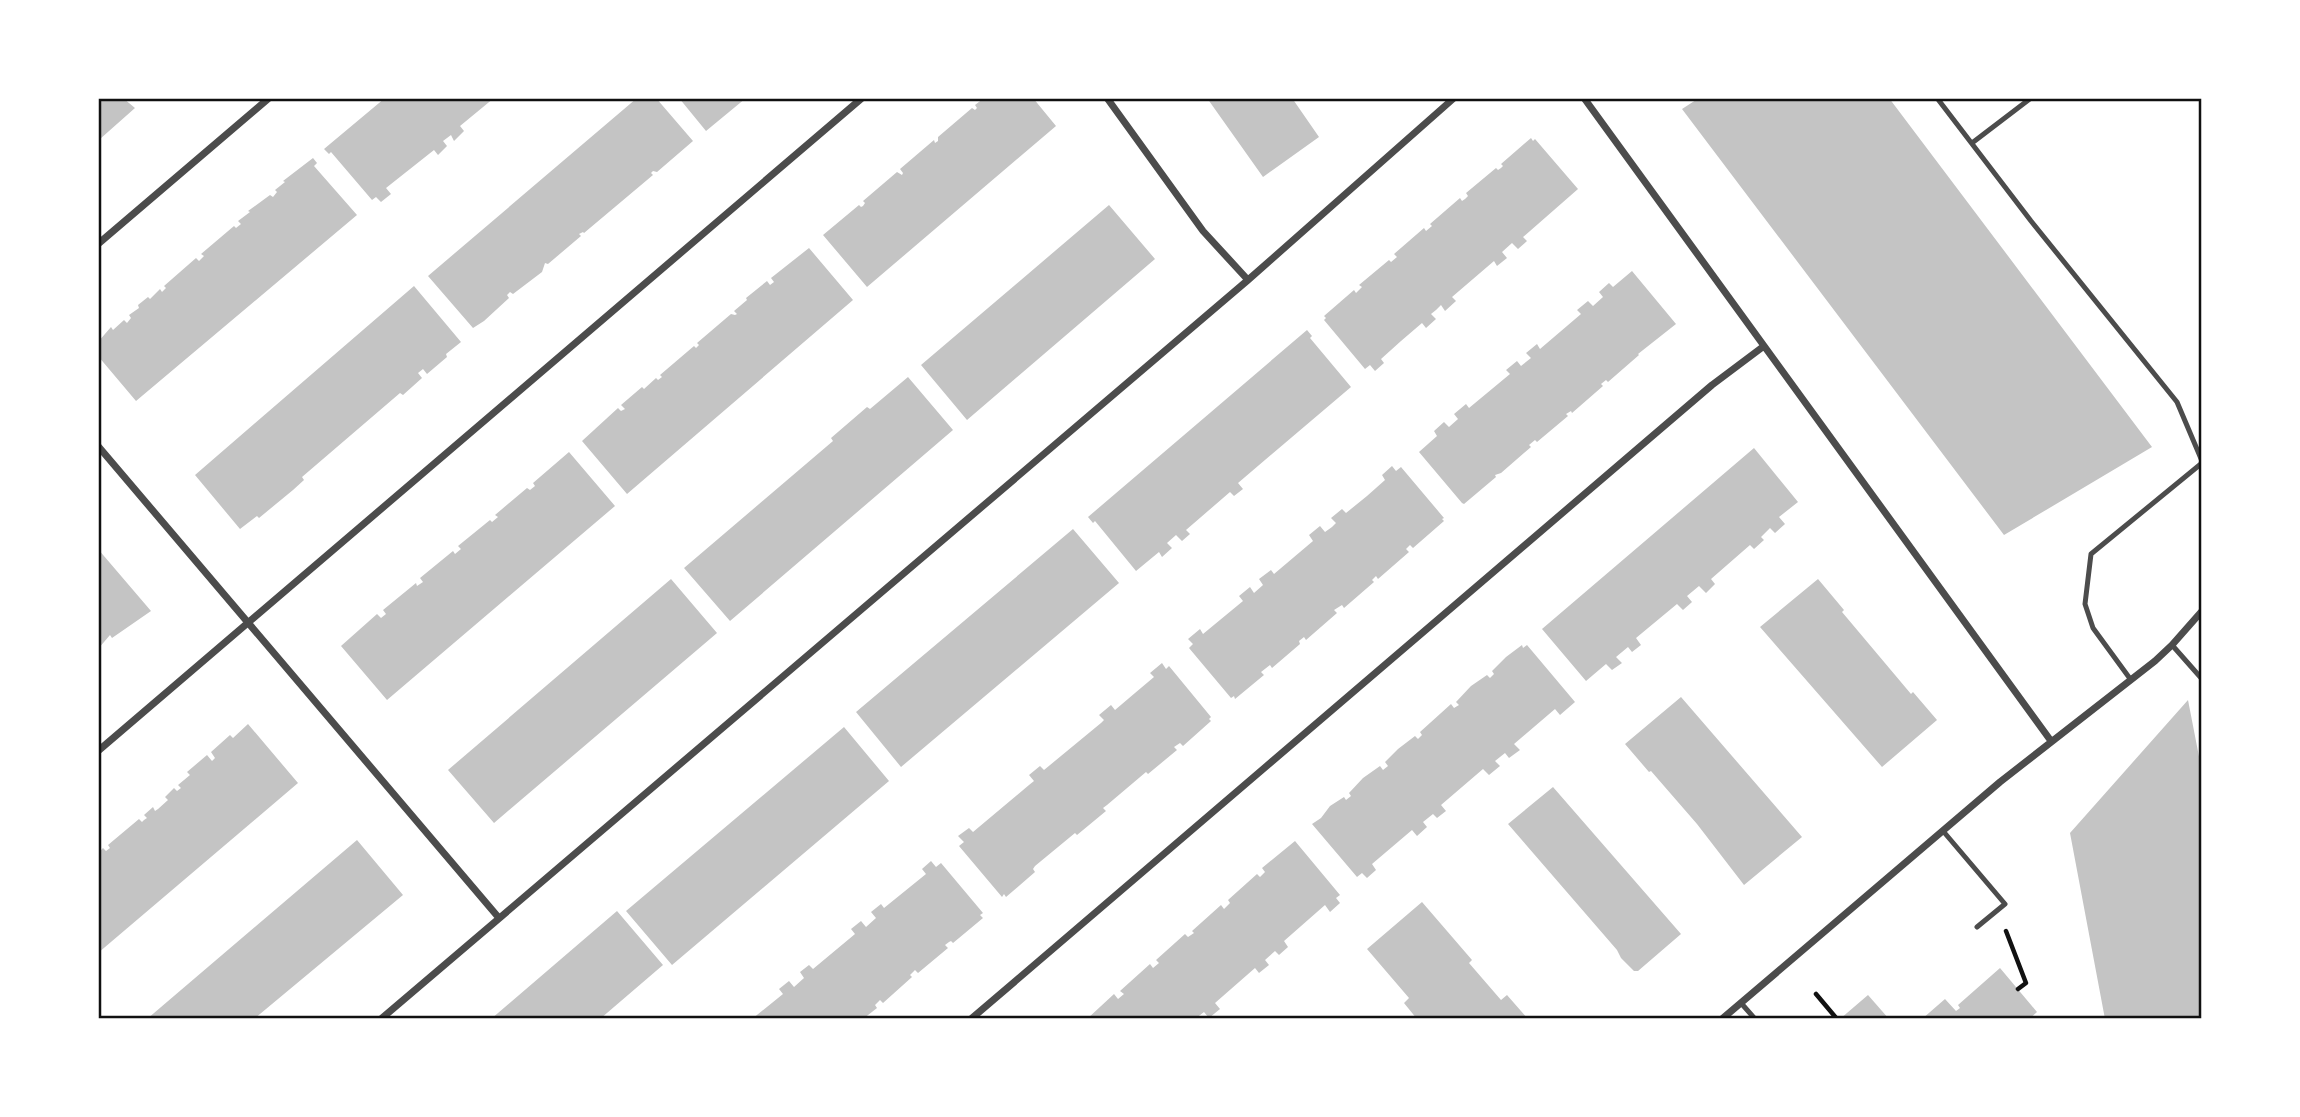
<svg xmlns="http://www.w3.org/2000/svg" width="2300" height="1117" font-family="Merriweather,serif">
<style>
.building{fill:#c4c4c4}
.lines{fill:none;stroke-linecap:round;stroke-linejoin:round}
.path{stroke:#111;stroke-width:4.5}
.service{stroke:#4c4c4c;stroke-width:5}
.minor{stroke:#4c4c4c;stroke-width:7}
.neatline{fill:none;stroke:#111;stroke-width:2.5}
</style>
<rect width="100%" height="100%" fill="#fff"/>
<path class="building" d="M 98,98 L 123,98 L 135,108 L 100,139 Z
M 385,98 L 494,98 L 460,126 L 464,131 L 454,141 L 451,135 L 443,141 L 447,146 L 438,155 L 434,150 L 386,188 L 391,194 L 381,202 L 376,197 L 372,200 L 331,152 L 329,154 L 324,149 Z
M 637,98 L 656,98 L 693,141 L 657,172 L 653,171 L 651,173 L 653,175 L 584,233 L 583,232 L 579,234 L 581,236 L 548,264 L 545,263 L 542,272 L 513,294 L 510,292 L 507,295 L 509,298 L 484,321 L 473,328 L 428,276 Z
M 679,98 L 746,98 L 706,131 Z
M 984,98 L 1033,98 L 1056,126 L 867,287 L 823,235 L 859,205 L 861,207 L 863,206 L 865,203 L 863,201 L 897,172 L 902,175 L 903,173 L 900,169 L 934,140 L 935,143 L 938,141 L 938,137 L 972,108 L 975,110 L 977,108 L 975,105 Z
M 1207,98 L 1292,98 L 1319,137 L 1263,177 Z
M 1699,98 L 1889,98 L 2152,447 L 2004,535 L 1682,109 Z
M 1531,138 L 1533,141 L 1535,139 L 1578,189 L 1523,237 L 1527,241 L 1518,249 L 1512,243 L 1502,252 L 1507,258 L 1497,266 L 1494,261 L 1452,297 L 1456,301 L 1445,311 L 1441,305 L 1436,310 L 1431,314 L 1436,319 L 1426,328 L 1422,323 L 1401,341 L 1381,359 L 1384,363 L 1375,371 L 1370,365 L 1365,369 L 1324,320 L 1326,318 L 1324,316 L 1354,290 L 1356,293 L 1362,287 L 1359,285 L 1389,260 L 1391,262 L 1397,257 L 1394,254 L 1424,228 L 1426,231 L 1432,226 L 1430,224 L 1460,198 L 1462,201 L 1465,199 L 1468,196 L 1466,193 L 1496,168 L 1498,170 L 1501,168 L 1503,166 L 1501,164 Z
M 313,158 L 317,163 L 314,166 L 357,215 L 136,401 L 98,356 L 98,342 L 111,327 L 113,330 L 124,320 L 127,323 L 131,318 L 129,315 L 139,308 L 138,305 L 148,297 L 150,299 L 160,289 L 162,292 L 166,288 L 164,286 L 196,258 L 199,261 L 204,256 L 201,254 L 234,226 L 236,228 L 241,224 L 238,221 L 250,212 L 248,211 L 270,195 L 273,197 L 277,192 L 275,190 L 285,182 L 283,181 Z
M 1109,205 L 1155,259 L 967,420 L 921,365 Z
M 809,248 L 853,300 L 627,494 L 582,441 L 618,408 L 621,411 L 625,409 L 621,405 L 642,387 L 644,389 L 656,378 L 658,380 L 662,377 L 660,375 L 694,346 L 696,348 L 699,345 L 697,343 L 731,314 L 735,315 L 737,314 L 734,311 L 747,300 L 746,298 L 767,281 L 770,285 L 774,282 L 771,278 Z
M 1632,271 L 1676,324 L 1638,354 L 1639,355 L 1608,382 L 1606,380 L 1601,384 L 1603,386 L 1572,413 L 1571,411 L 1566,414 L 1568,416 L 1537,442 L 1535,440 L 1529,445 L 1531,447 L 1501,473 L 1495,475 L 1496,477 L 1464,504 L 1462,503 L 1419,452 L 1437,436 L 1434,431 L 1444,422 L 1449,427 L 1458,419 L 1454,414 L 1466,404 L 1469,408 L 1510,374 L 1506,370 L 1517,361 L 1521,366 L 1531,358 L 1526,353 L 1537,344 L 1540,349 L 1581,314 L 1577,310 L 1588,301 L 1593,306 L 1603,297 L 1599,292 L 1609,283 L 1613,287 Z
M 414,286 L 461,342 L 446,354 L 447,357 L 427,374 L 423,369 L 418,373 L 422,378 L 403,395 L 400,393 L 302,477 L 304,480 L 293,490 L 259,518 L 257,516 L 240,529 L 195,475 Z
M 1307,330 L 1312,336 L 1310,338 L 1351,387 L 1238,483 L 1243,489 L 1234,496 L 1230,492 L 1186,530 L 1190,534 L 1182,541 L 1176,535 L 1167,543 L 1172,548 L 1162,557 L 1159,552 L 1136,571 L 1095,521 L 1093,523 L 1088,517 Z
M 908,377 L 953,430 L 730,621 L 684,568 L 833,441 L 831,438 L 867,407 L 870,409 Z
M 1754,448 L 1798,502 L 1779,517 L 1785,524 L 1775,533 L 1770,528 L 1761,537 L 1764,540 L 1754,549 L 1750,545 L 1711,579 L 1715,584 L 1706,593 L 1699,586 L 1687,596 L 1692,602 L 1683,610 L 1677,604 L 1636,638 L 1641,645 L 1632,652 L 1628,647 L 1616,657 L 1622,663 L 1612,670 L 1606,664 L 1586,681 L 1542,629 Z
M 569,452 L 615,506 L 387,700 L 341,646 L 377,614 L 381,618 L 386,614 L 383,610 L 416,583 L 417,586 L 423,582 L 420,578 L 453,551 L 455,554 L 461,549 L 458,546 L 490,520 L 492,522 L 498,517 L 495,515 L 527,488 L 530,490 L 535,486 L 533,483 Z
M 1392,466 L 1396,471 L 1401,467 L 1444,518 L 1442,519 L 1444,521 L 1413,548 L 1410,545 L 1406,549 L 1409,552 L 1378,579 L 1376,576 L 1372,580 L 1374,582 L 1344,608 L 1342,605 L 1334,610 L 1337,613 L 1306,640 L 1304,637 L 1299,641 L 1300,644 L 1272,668 L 1270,665 L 1261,672 L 1264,675 L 1235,699 L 1234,696 L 1231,698 L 1189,648 L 1193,644 L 1188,639 L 1200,629 L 1203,634 L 1243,601 L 1239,596 L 1250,587 L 1254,593 L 1263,585 L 1259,579 L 1271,570 L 1274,574 L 1313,541 L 1309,535 L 1320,526 L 1325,532 L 1332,527 L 1336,523 L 1331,518 L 1342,509 L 1346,513 L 1367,496 L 1385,480 L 1382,475 Z
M 1073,529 L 1119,583 L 901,767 L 856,712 Z
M 98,549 L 151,611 L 112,638 L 110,635 L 98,649 Z
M 671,579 L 717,633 L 494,823 L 448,770 Z
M 1818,579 L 1844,610 L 1842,612 L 1911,694 L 1913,692 L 1937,720 L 1882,767 L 1760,627 Z
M 1522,645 L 1523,648 L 1527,645 L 1575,702 L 1560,715 L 1555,709 L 1514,744 L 1520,750 L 1509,758 L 1505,753 L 1495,761 L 1500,766 L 1489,775 L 1483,769 L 1441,805 L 1446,811 L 1437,818 L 1433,814 L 1423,822 L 1427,827 L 1417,836 L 1412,830 L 1372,864 L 1376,870 L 1367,878 L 1362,873 L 1357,877 L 1312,824 L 1321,818 L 1330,806 L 1344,797 L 1346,800 L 1351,796 L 1349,793 L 1363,778 L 1380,766 L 1383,770 L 1388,766 L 1385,762 L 1398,749 L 1415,736 L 1418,739 L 1422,735 L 1420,732 L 1451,704 L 1454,708 L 1459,705 L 1456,702 L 1471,686 L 1487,675 L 1490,678 L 1494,674 L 1492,671 L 1506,657 Z
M 1162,663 L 1166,669 L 1169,666 L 1211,717 L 1209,719 L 1211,721 L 1183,746 L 1180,743 L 1174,747 L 1177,750 L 1148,774 L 1146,772 L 1107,805 L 1103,808 L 1106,811 L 1077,835 L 1075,833 L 1035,866 L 1033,869 L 1035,872 L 1006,897 L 1004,894 L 1002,897 L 959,846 L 964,842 L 958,836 L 969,828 L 973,832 L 1029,785 L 1034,781 L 1029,775 L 1040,766 L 1044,770 L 1101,723 L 1104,720 L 1099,715 L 1111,705 L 1115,710 L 1135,693 L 1154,677 L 1150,673 Z
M 1681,697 L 1802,837 L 1744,885 L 1697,824 L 1651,771 L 1649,772 L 1625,744 Z
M 2188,700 L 2202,772 L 2202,1019 L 2105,1019 L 2070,833 Z
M 248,724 L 298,783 L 98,953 L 98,853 L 103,848 L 106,851 L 110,848 L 108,845 L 139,819 L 142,822 L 144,820 L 147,818 L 144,815 L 153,807 L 155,811 L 158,809 L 168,800 L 165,797 L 174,788 L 177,791 L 181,788 L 178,785 L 190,775 L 187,772 L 207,755 L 212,761 L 215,758 L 211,752 L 230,735 L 233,738 Z
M 844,727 L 889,781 L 672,965 L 626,911 Z
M 1553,787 L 1681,934 L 1638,971 L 1634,971 L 1621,958 L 1617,950 L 1508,824 Z
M 357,840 L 403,895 L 254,1019 L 147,1019 Z
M 1295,841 L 1340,895 L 1336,898 L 1340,903 L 1330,912 L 1325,905 L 1284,941 L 1288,947 L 1279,955 L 1275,951 L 1265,960 L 1269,965 L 1259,973 L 1255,968 L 1215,1003 L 1220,1009 L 1209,1018 L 1204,1012 L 1195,1019 L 1087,1019 L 1114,994 L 1118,999 L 1124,994 L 1120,991 L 1150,964 L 1153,968 L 1159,963 L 1156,960 L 1185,934 L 1188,937 L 1194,933 L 1192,931 L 1221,905 L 1224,909 L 1230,903 L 1228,900 L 1257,874 L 1260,877 L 1265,872 L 1262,868 Z
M 931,861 L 936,867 L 941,863 L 983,913 L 980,915 L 983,918 L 953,943 L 951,941 L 949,942 L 945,945 L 948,948 L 918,973 L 915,970 L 910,975 L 912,977 L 883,1003 L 880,1000 L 875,1005 L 877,1008 L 863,1019 L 752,1019 L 783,994 L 779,989 L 789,981 L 794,987 L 804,978 L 800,972 L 809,965 L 813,969 L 855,934 L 851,929 L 861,921 L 866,927 L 876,918 L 871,912 L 881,904 L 884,908 L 926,874 L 922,869 Z
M 1422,902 L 1472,960 L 1469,963 L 1501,1000 L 1507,995 L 1528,1019 L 1417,1019 L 1404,1003 L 1409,998 L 1367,949 Z
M 617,911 L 663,965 L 600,1019 L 491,1019 Z
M 2000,968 L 2037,1012 L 2029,1019 L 1922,1019 L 1945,999 L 1956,1011 L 1960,1008 L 1958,1005 Z
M 1868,995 L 1889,1019 L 1840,1019 Z"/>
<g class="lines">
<path class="path" d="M 2006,931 L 2026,983 L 2018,989
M 1816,994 L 1837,1019"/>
<path class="service" d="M 1937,98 L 2031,221 L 2177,402 L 2202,461
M 1972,143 L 2031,98
M 2172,645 L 2202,679
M 2131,680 L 2093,628 L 2085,604 L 2091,554 L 2202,463
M 1943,831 L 2005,904 L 1977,927
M 1741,1003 L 1755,1019"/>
<path class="minor" d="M 1107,98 L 1203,231 L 1248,280
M 1584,98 L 2051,741
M 98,244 L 269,98
M 98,446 L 499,918
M 98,751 L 862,98
M 381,1019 L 1248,280 L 1454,98
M 971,1019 L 1712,385 L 1764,346
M 1722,1019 L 2000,782 L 2155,661 L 2172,645 L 2202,611"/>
</g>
<rect width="2300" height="1117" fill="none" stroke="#ffffff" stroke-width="200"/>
<rect x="100" y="100" width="2100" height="917" class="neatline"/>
</svg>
